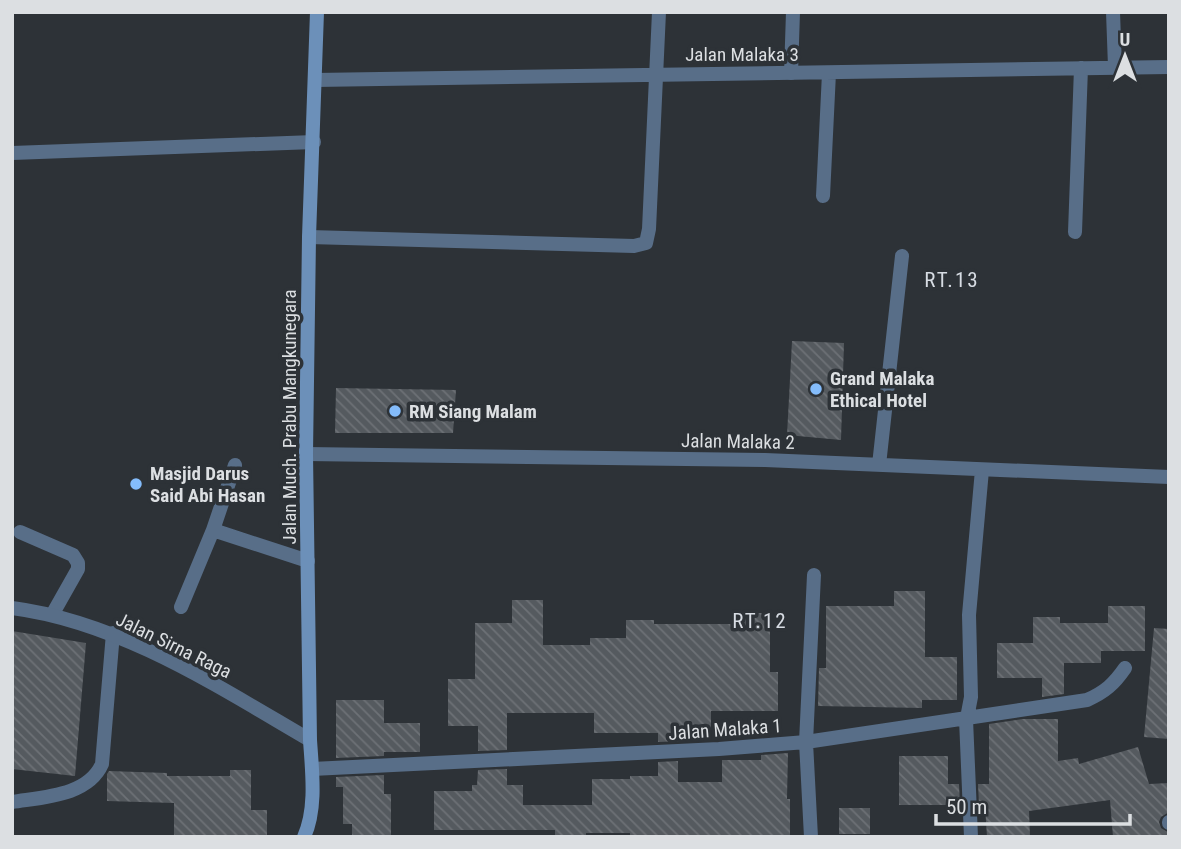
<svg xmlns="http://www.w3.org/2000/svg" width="1181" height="849" font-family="'Roboto Condensed',sans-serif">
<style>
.building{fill:url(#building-back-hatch)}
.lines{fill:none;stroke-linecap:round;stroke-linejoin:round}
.service{stroke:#586e88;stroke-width:14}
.minor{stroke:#586e88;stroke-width:14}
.tertiary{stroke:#586e88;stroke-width:14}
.secondary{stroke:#6c90b9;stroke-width:14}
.poi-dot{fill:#84bcfb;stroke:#2d3237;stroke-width:2.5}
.labels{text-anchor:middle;stroke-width:7;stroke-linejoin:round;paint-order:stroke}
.street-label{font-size:19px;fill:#dcdfe2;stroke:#2d3237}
.poi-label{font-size:19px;font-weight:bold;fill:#dcdfe2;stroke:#2d3237;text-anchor:start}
.neighbourhood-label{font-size:21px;letter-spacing:2px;fill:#d7dce3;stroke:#2d3237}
</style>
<defs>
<pattern id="building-back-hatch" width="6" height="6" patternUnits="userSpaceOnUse" patternTransform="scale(1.75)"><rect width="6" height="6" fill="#555a5f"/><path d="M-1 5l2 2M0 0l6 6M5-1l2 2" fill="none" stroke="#6d7176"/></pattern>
</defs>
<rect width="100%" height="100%" fill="#2d3237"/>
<path class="building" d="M 792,341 L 844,343 L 841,440 L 787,435 Z
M 336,388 L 456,390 L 453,433 L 335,433 Z
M 894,591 L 925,591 L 925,657 L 957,657 L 957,700 L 922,700 L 922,708 L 818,706 L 819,668 L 826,668 L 826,606 L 894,606 Z
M 512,600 L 543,600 L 543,645 L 590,645 L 590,638 L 626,638 L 626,620 L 654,620 L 654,624 L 733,624 L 733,613 L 770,613 L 770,672 L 778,672 L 778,711 L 711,711 L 711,740 L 658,742 L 658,733 L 594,733 L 594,713 L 507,713 L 507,750 L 478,751 L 478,726 L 448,726 L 448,679 L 475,679 L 475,623 L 512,623 Z
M 1108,606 L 1145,606 L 1145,651 L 1101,651 L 1101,663 L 1064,663 L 1064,694 L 1042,697 L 1042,678 L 997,678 L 997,643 L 1033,643 L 1033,617 L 1060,617 L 1060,623 L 1108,623 Z
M 1154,628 L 1169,629 L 1169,739 L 1144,737 Z
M 12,631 L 86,643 L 75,776 L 12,769 Z
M 336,700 L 384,700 L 384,723 L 420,723 L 420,752 L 384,752 L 384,756 L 336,758 Z
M 1023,719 L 1058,719 L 1058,761 L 1078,758 L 1079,764 L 1138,747 L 1149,784 L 1169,783 L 1169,812 L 1161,817 L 1159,822 L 1161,828 L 1169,833 L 1169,837 L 1113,837 L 1110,800 L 1029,811 L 1030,837 L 987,837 L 985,805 L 979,805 L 978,784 L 989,784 L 989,724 Z
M 788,753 L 787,799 L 790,799 L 790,837 L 630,837 L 630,833 L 586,833 L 586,837 L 555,837 L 555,830 L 434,830 L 434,791 L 472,791 L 472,785 L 477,785 L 478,770 L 507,769 L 507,785 L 523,785 L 523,805 L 592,805 L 592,779 L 630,779 L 630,776 L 658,776 L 658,762 L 678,761 L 678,782 L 722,782 L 722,760 L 761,760 L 761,755 Z
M 899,756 L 948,756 L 948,784 L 959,784 L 960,805 L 899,805 Z
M 230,770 L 251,770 L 251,810 L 267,810 L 267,837 L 174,837 L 174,803 L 107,801 L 107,774 L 109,771 L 167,773 L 167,776 L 230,776 Z
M 384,775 L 384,794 L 391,794 L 391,837 L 352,837 L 352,824 L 343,824 L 343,787 L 336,787 L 336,777 Z
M 839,808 L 870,808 L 870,834 L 839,834 Z"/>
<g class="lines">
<path class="service" d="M 791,73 L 793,12
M 235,465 L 213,530 L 308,561
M 20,532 L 73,555 L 78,563 L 78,569 L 52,615
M 181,607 L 213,530"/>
<path class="minor" d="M 1113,12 L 1115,67
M 315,80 L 1169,67
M 12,153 L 314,142
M 823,196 L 829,73
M 1075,232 L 1081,68
M 309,237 L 634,246 L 646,243 L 649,229 L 659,12
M 306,454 L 765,460 L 1169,477
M 879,465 L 902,256
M 967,718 L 971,697 L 969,615 L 982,470
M 966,719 L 971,837
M 312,769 L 719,749 L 806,742 L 1087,700 C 1105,692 1114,684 1125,668
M 12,802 C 43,797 88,796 102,764 L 113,633
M 1169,822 L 1169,823
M 811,837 L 806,742 L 814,575"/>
<path class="tertiary" d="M 12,608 C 120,622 217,686 310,740"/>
<path class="secondary" d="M 304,837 C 317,808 312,771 310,740 L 306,454 L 309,237 L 317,12"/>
</g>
<g class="poi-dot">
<circle cx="816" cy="389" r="7"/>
<circle cx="395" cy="411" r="7"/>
<circle cx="136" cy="484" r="7"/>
</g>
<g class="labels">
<g class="street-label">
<text x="742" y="61">Jalan Malaka 3</text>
<text transform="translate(289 417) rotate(-90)" y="7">Jalan Much. Prabu Mangkunegara</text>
<text transform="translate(738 441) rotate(1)" y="7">Jalan Malaka 2</text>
<text transform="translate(174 645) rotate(26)" y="7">Jalan Sirna Raga</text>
<text transform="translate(725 729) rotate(-4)" y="7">Jalan Malaka 1</text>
</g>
<g class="poi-label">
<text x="830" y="385">Grand Malaka<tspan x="830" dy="22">Ethical Hotel</tspan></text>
<text x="409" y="418">RM Siang Malam</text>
<text x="150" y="480">Masjid Darus<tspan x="150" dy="22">Said Abi Hasan</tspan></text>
</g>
<g class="neighbourhood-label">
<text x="952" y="287">RT.13</text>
<text x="760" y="628">RT.12</text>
</g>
</g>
<rect width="1181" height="849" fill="none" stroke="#dcdfe2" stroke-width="28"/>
<g transform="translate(1125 56)" stroke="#2d3237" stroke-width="5" paint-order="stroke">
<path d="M0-5L12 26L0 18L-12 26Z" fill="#dcdfe2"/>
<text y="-10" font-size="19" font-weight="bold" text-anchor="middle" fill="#dcdfe2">U</text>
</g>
<path d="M936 814v10h194v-10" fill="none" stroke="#dcdfe2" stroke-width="3.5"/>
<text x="946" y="814" font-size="21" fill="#dcdfe2" stroke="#2d3237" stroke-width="5" paint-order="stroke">50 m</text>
</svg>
